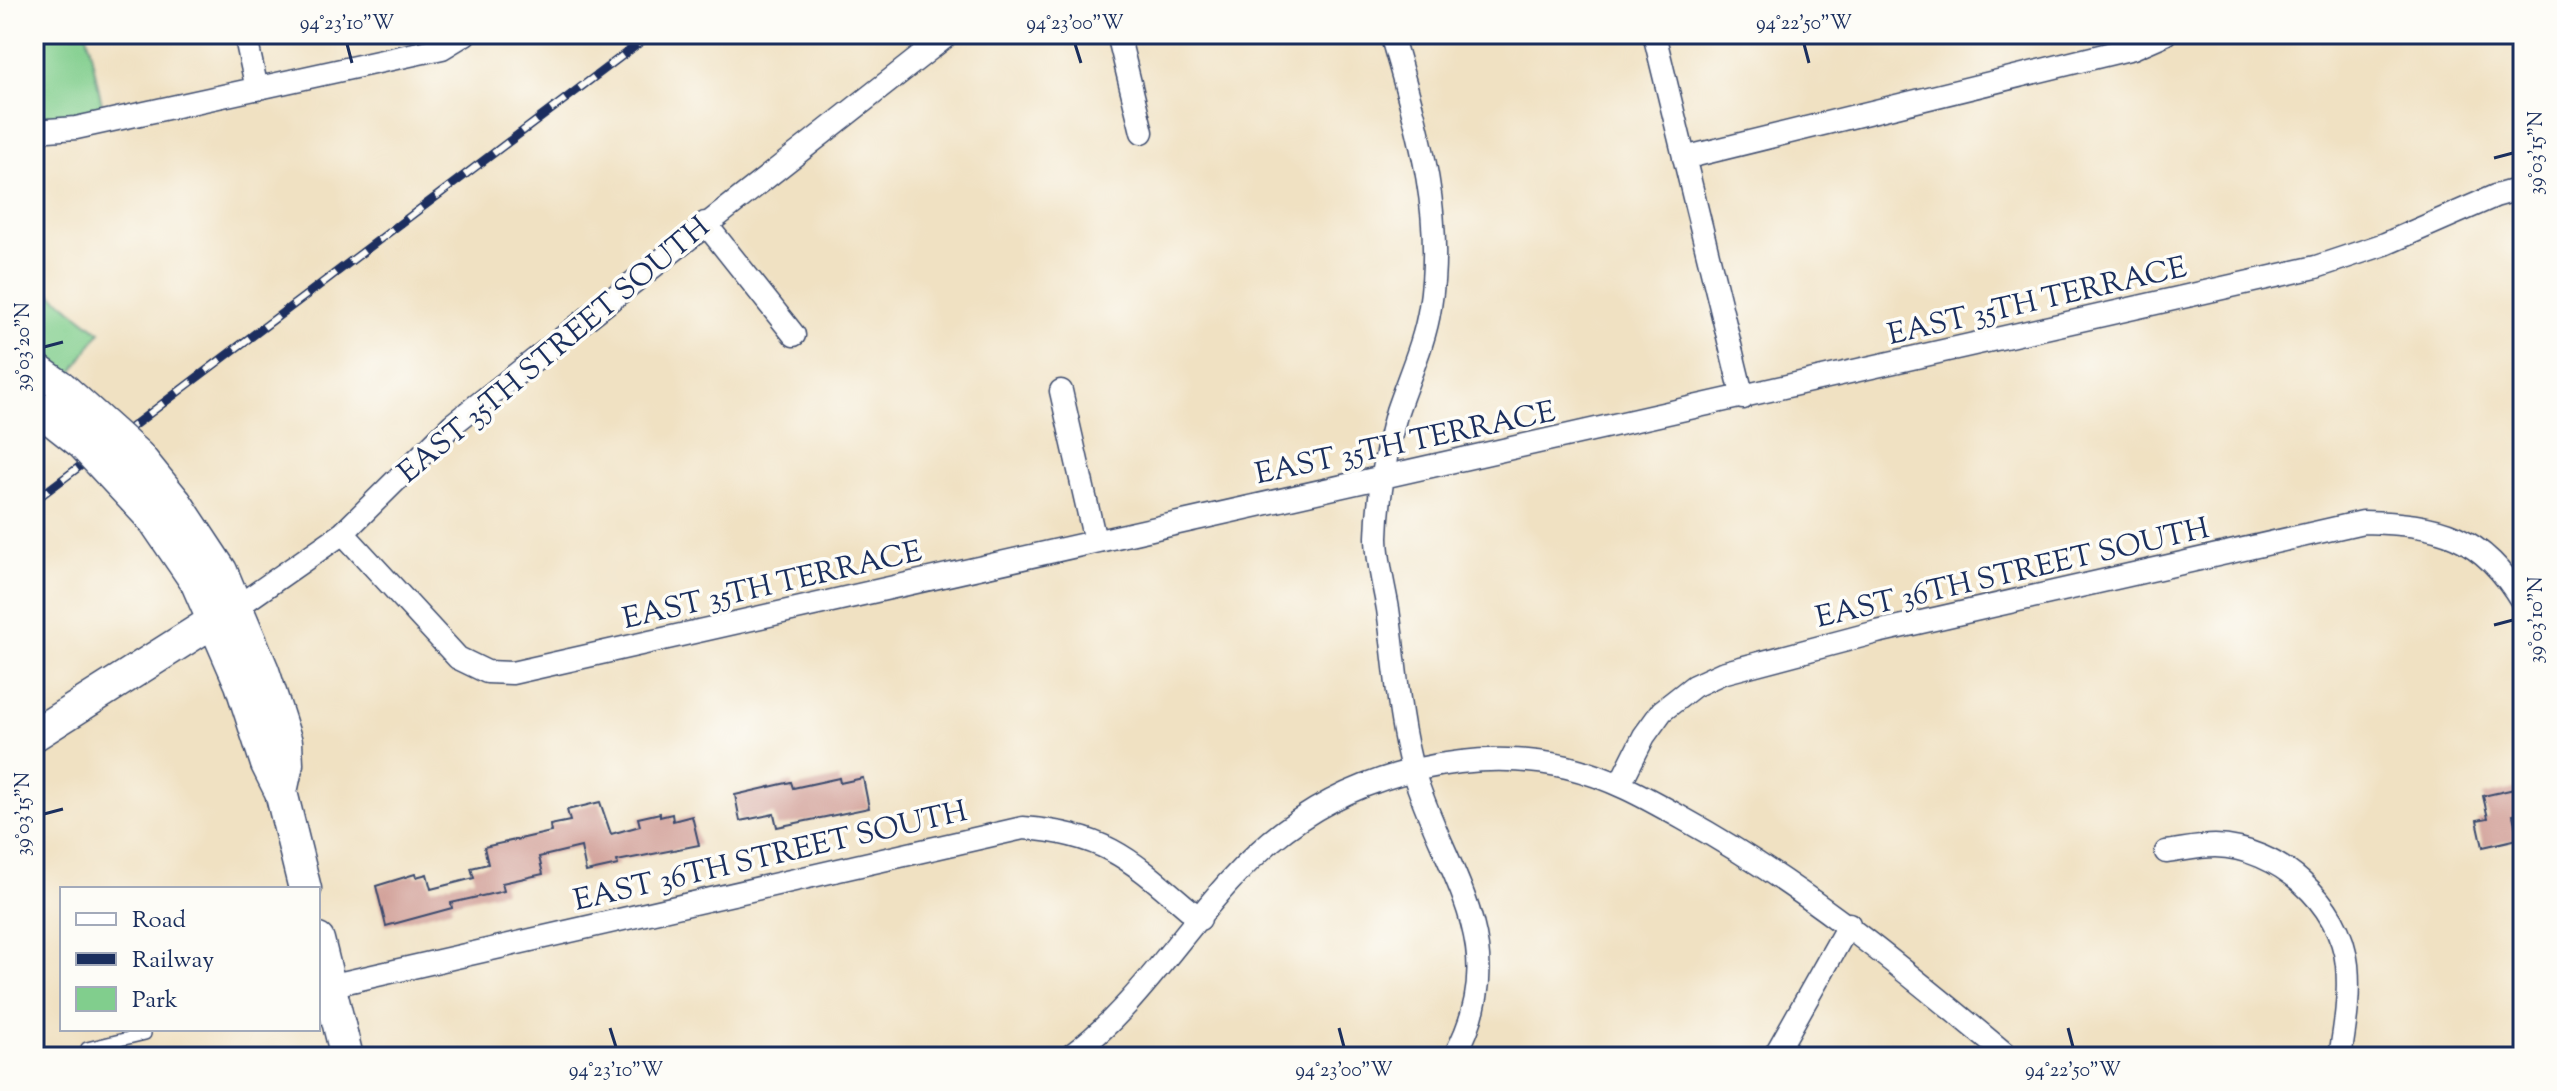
<svg xmlns="http://www.w3.org/2000/svg" width="2557" height="1091" font-family="'Sorts Mill Goudy',serif">
<style>
.green{fill:#81ce8d;stroke:#4e7e76;stroke-width:2}
.building{fill:#ce9890}
.lines{fill:none;stroke-linecap:round;stroke-linejoin:round}
.lane-casing{stroke:#3b4a6d;stroke-width:14}
.street-casing{stroke:#3b4a6d;stroke-width:25}
.secondary-casing{stroke:#3b4a6d;stroke-width:35}
.lane{stroke:#fff;stroke-width:11}
.street{stroke:#fff;stroke-width:22}
.secondary{stroke:#fff;stroke-width:32}
.rail-casing{stroke:#1b2f5e;stroke-width:9}
.rail{stroke:#fdfcf7;stroke-width:6;stroke-dasharray:18;stroke-linecap:butt}
.secondary-bridge-casing{stroke:#3b4a6d;stroke-width:35;stroke-linecap:butt}
.secondary-bridge{stroke:#fff;stroke-width:32}
.ticks{fill:none;stroke:#1b2f5e;stroke-width:3}
.labels{text-anchor:middle;stroke-width:7;stroke-linejoin:round;paint-order:stroke}
.street-label{font-size:30px;fill:#1b2f5e;stroke:#fdfcf7}
.neatline{fill:none;stroke:#1b2f5e;stroke-width:3}
.ticks-label{font-size:20px;text-anchor:middle;fill:#1b2f5e}
</style>
<rect width="100%" height="100%" fill="#fdfcf7"/>
<filter id="ink" filterUnits="userSpaceOnUse"><feTurbulence type="fractalNoise" baseFrequency=".0125" numOctaves="2"/><feDisplacementMap in="SourceGraphic" scale="16" xChannelSelector="R" yChannelSelector="G"/><feConvolveMatrix kernelMatrix="1 2 1 2 8 2 1 2 1" color-interpolation-filters="sRGB"/></filter>
<filter id="wash" filterUnits="userSpaceOnUse"><feTurbulence type="fractalNoise" baseFrequency=".006" numOctaves="4" result="noise"/><feDisplacementMap in="SourceGraphic" scale="32" xChannelSelector="R" yChannelSelector="G"/><feGaussianBlur stdDeviation="1.8" result="paint"/><feColorMatrix in="noise" values="0 0 0 0 0 0 0 0 0 0 0 0 0 0 0 0 0 1.4 0 .05"/><feComposite in="paint" operator="in"/></filter>
<g filter="url(#wash)">
<rect width="100%" height="100%" fill="#f0e1c2"/>
<path class="green" d="M 34,34 L 87,34 L 104,114 L 34,124 Z
M 34,285 L 49,292 L 100,332 L 71,374 L 34,351 Z"/>
<g id="blocks">
<path class="building" d="M 839,778 L 840,783 L 863,778 L 869,808 L 777,827 L 774,814 L 740,821 L 735,795 L 791,782 L 793,788 Z
M 2519,788 L 2523,813 L 2513,815 L 2518,839 L 2483,847 L 2477,820 L 2488,818 L 2483,796 Z
M 600,802 L 611,834 L 640,826 L 638,818 L 660,813 L 660,817 L 672,814 L 673,821 L 692,816 L 699,845 L 617,861 L 618,865 L 586,872 L 581,847 L 539,857 L 543,874 L 502,883 L 504,891 L 451,903 L 452,908 L 386,926 L 376,886 L 415,874 L 416,877 L 427,874 L 431,889 L 474,878 L 471,868 L 488,864 L 484,847 L 551,832 L 550,825 L 570,821 L 567,810 Z"/>
</g>
</g>
<g filter="url(#ink)">
<use href="#blocks" fill-opacity="0" stroke="#3b4a6d" stroke-width="2"/>
<g class="lines">
<g class="lane-casing">
<path id="lane" d="M 89,1057 L 87,1048 L 145,1034 L 144,1029"/>
</g>
<g class="street-casing">
<path id="street" d="M 245,34 L 257,89
M 1118,34 L 1142,132
M 1391,34 C 1417,125 1445,212 1430,307 C 1425,342 1408,378 1397,411 C 1386,449 1378,498 1377,537 C 1377,560 1384,586 1388,609 C 1395,659 1399,724 1413,771 C 1445,875 1516,946 1454,1057
M 1654,34 L 1743,398
M 34,131 L 76,128 L 442,48 L 465,34
M 1684,158 L 2133,48 L 2165,34
M 705,223 L 794,335
M 1061,391 L 1095,541
M 343,533 L 458,658 L 487,672 L 512,673 L 2316,267 L 2385,244 L 2495,196 L 2523,188
M 237,607 L 343,533 L 453,424 L 949,34
M 1620,784 L 1644,736 L 1662,711 L 1694,686 L 1722,673 L 1877,632 L 2363,522 C 2438,524 2482,533 2523,603
M 2166,852 C 2182,850 2199,846 2215,846 C 2277,847 2341,903 2347,965 C 2350,996 2345,1026 2340,1057
M 329,986 L 1023,828 C 1111,834 1136,865 1200,919
M 1069,1057 C 1155,994 1201,893 1285,830 C 1362,772 1472,746 1567,767 C 1609,777 1645,797 1682,818 C 1804,885 1903,969 2009,1057
M 1774,1057 L 1849,924"/>
</g>
<g class="secondary-casing">
<path id="secondary" d="M 34,368 L 61,387
M 176,503 L 221,571 L 263,671 L 286,742 L 287,764 L 281,792
M 154,520 L 197,583 L 241,684 L 267,764 L 281,792 L 305,889
M 34,735 L 231,610
M 318,940 L 347,1057"/>
</g>
<use href="#lane" class="lane"/>
<use href="#street" class="street"/>
<use href="#secondary" class="secondary"/>
<g class="rail-casing">
<path id="rail" d="M 34,501 L 651,34"/>
</g>
<use href="#rail" class="rail"/>
<g class="secondary-bridge-casing">
<path id="secondary-bridge" d="M 61,387 L 138,456 L 176,503
M 35,406 L 83,444 L 154,520"/>
</g>
<use href="#secondary-bridge" class="secondary-bridge"/>
</g>
</g>
<path class="ticks" d="M 347,44 L 352,63M 1075,44 L 1081,63M 1804,44 L 1809,63M 2494,158 L 2513,153M 44,347 L 63,342M 2494,625 L 2513,620M 44,814 L 63,809M 610,1028 L 616,1047M 1339,1028 L 1344,1047M 2068,1028 L 2073,1047"/>
<g class="labels">
<g class="street-label">
<text transform="translate(2037 300) rotate(-13)" y="10">EAST 35TH TERRACE</text>
<text transform="translate(553 349) rotate(-40)" y="10">EAST 35TH STREET SOUTH</text>
<text transform="translate(1405 442) rotate(-12)" y="10">EAST 35TH TERRACE</text>
<text transform="translate(2012 572) rotate(-13)" y="10">EAST 36TH STREET SOUTH</text>
<text transform="translate(772 584) rotate(-13)" y="10">EAST 35TH TERRACE</text>
<text transform="translate(770 855) rotate(-13)" y="10">EAST 36TH STREET SOUTH</text>
</g>
</g>
<rect width="2557" height="1091" fill="none" stroke="#fdfcf7" stroke-width="88"/>
<rect x="60" y="887" width="260" height="144" fill="#fdfcf7" stroke="#a3aaba" stroke-width="2"/>
<rect x="76" y="913" width="40" height="12" fill="#ffffff" stroke="#a3aaba" stroke-width="2"/>
<text x="132" y="927" font-size="24" fill="#1b2f5e">Road</text>
<rect x="76" y="953" width="40" height="12" fill="#1b2f5e" stroke="#a3aaba" stroke-width="2"/>
<text x="132" y="967" font-size="24" fill="#1b2f5e">Railway</text>
<rect x="76" y="987" width="40" height="24" fill="#81ce8d" stroke="#a3aaba" stroke-width="2"/>
<text x="132" y="1007" font-size="24" fill="#1b2f5e">Park</text>
<rect x="44" y="44" width="2469" height="1003" class="neatline"/>
<g class="ticks-label">
<text x="347" y="29">94°23'10"W</text>
<text x="1075" y="29">94°23'00"W</text>
<text x="1804" y="29">94°22'50"W</text>
<text transform="translate(2535 153) rotate(-90)" y="7">39°03'15"N</text>
<text transform="translate(22 347) rotate(-90)" y="7">39°03'20"N</text>
<text transform="translate(2535 620) rotate(-90)" y="7">39°03'10"N</text>
<text transform="translate(22 814) rotate(-90)" y="7">39°03'15"N</text>
<text x="616" y="1076">94°23'10"W</text>
<text x="1344" y="1076">94°23'00"W</text>
<text x="2073" y="1076">94°22'50"W</text>
</g>
</svg>
